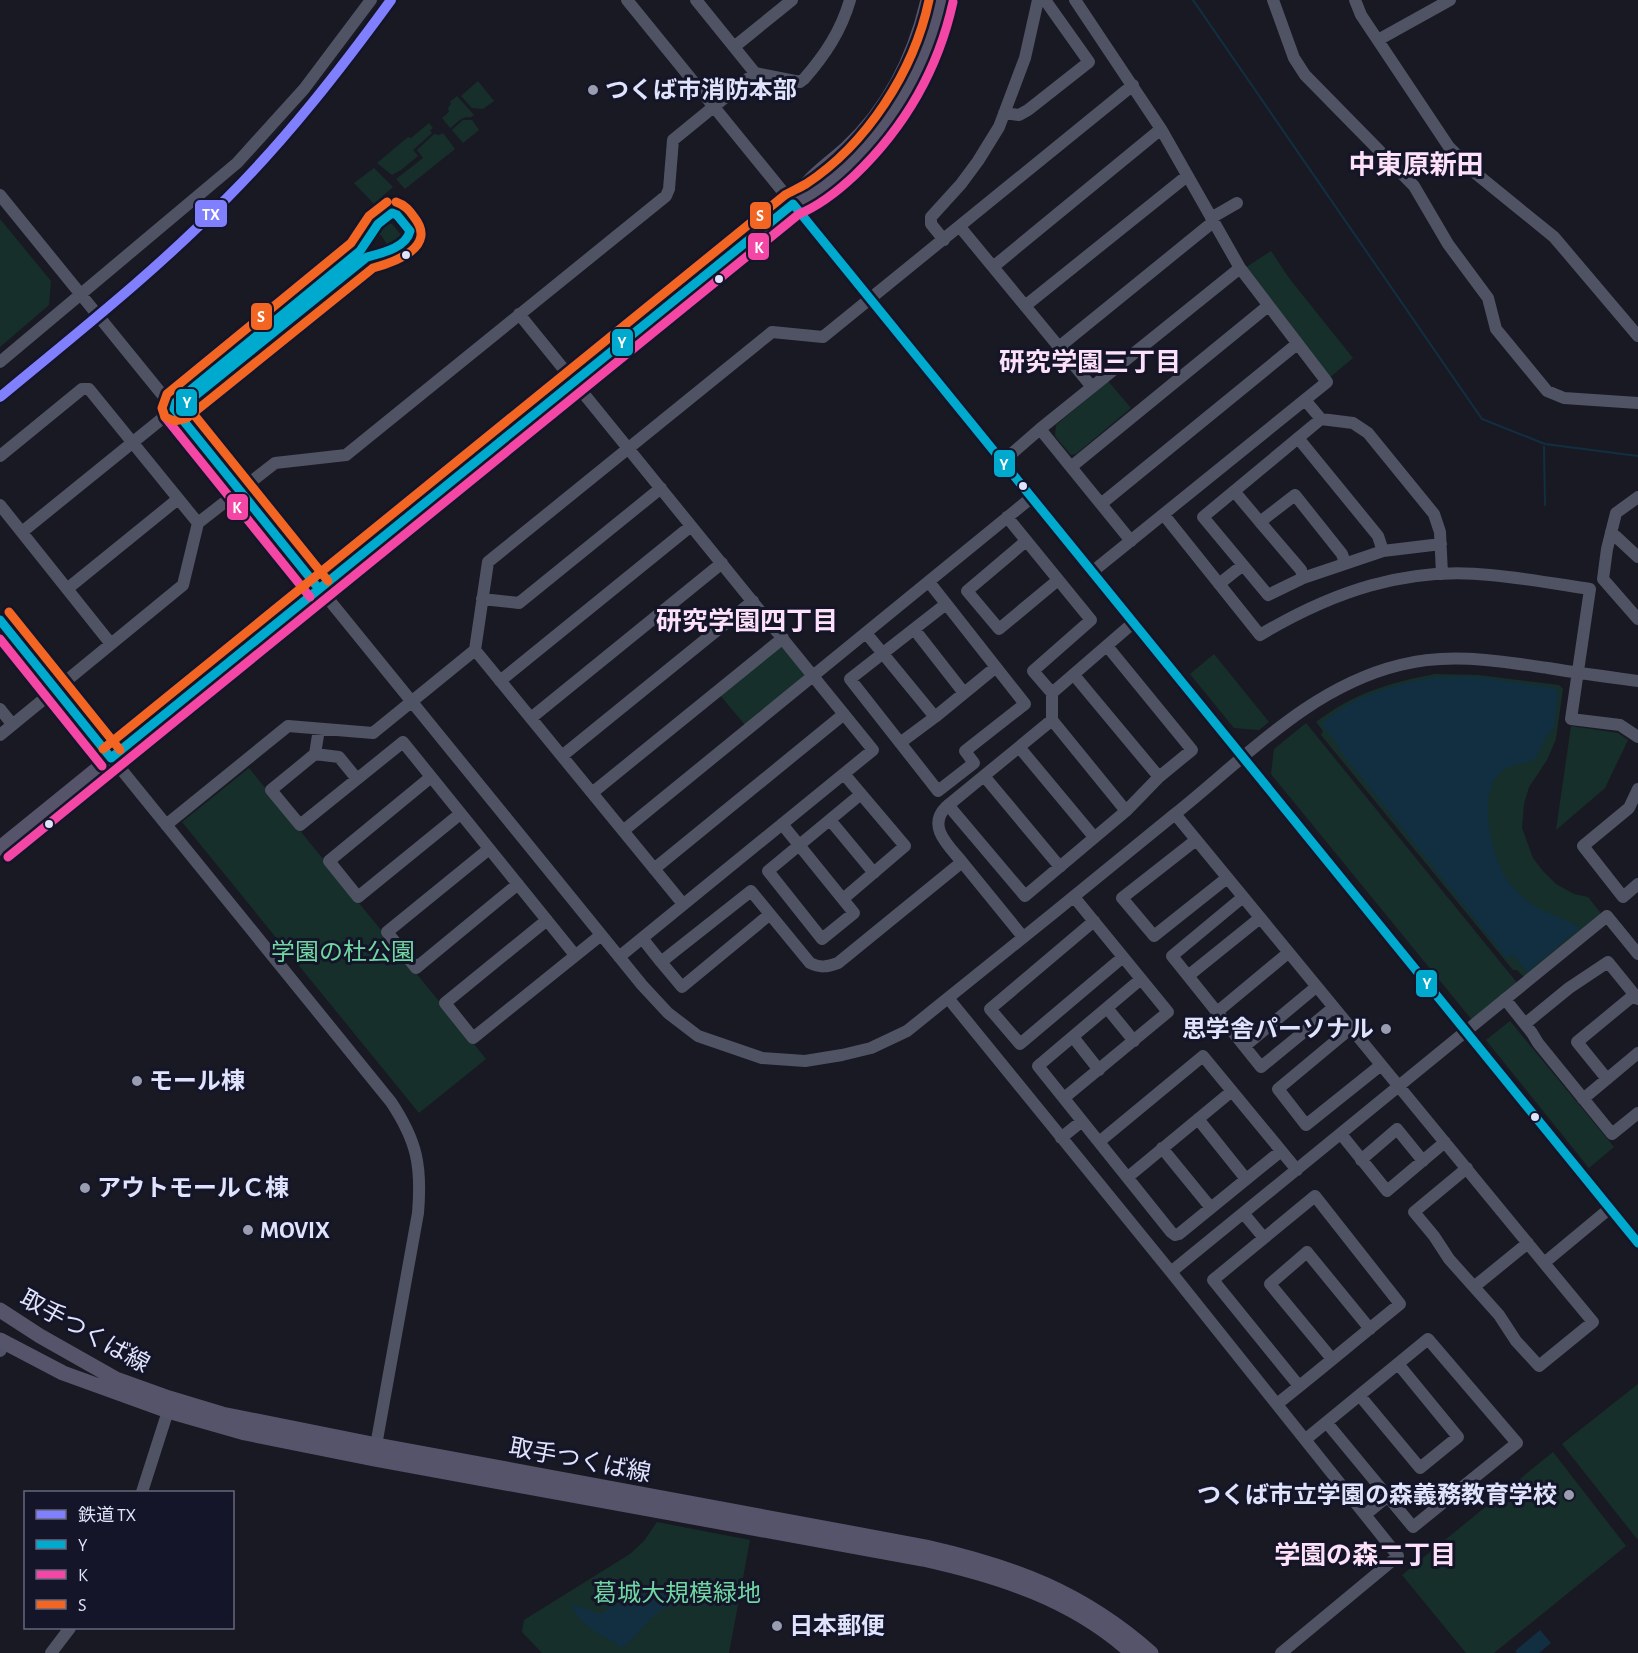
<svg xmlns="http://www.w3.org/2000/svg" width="1638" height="1653" font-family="'Alegreya Sans','Noto Sans JP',sans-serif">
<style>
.green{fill:#172f2a}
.water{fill:#122f42}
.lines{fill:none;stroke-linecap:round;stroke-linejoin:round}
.stream{stroke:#122f42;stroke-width:2}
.minor{stroke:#4f5364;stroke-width:12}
.major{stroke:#55546a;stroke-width:15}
.bus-1-casing{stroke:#141529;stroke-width:14}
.bus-2-casing{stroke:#141529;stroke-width:14}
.bus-3-casing{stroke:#141529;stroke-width:14}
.bus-1{stroke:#00a9ce;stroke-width:9}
.bus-2{stroke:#f346a5;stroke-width:9}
.bus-3{stroke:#f26522;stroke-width:9}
.rail-1-casing{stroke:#141529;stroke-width:15}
.rail-1{stroke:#8080ff;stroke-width:10}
.poi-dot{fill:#9a9cb0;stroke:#141529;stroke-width:2}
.bus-dot{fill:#dfe3fc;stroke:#141529;stroke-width:2}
.labels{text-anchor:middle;stroke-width:6;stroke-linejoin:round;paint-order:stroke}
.poi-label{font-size:24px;font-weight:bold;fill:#dfe3fc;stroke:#141529;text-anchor:start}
.park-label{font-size:24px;fill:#70d7a3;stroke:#141529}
.street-label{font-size:24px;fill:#dfe3fc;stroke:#141529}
.neighbourhood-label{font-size:26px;font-weight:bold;fill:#fce1f9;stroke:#141529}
.quarter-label{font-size:27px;font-weight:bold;fill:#fce1f9;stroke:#141529}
.line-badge{stroke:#141529;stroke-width:2}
.badge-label{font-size:16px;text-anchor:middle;font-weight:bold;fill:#fff}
</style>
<rect width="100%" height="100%" fill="#191924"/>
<path class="green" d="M 478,81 L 494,101 L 483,109 L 472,108 L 461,96 Z
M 457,96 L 474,115 C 469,119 468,116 463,118 C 458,120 454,126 450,128 L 442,118 L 449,112 L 448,108 L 451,104 L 450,102 Z
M 463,120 L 472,120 L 479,130 L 463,143 L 452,130 Z
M 429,123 L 433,128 L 430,130 L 432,133 L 413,150 L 418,156 L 401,170 L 392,175 L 377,163 L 408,137 L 411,138 Z
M 443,133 L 455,149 L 405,189 L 396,179 L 423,158 L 417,150 L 434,134 L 439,135 Z
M 374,168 L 393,187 L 374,204 L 354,183 Z
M 0,219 L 51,281 L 49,305 L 0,347 Z
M 388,223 L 392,224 L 401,235 L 388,246 L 381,235 L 376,235 Z
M 1271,251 L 1289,278 L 1353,358 L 1329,378 L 1245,268 Z
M 1108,381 L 1131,408 L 1076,454 L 1071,455 L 1055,436 L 1056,425 Z
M 779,644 L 808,673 L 746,726 L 719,694 Z
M 1214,654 L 1269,722 L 1259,730 L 1234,728 L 1190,674 Z
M 1435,674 L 1478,675 L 1559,685 L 1563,689 L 1556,739 L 1547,760 L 1529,787 L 1524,804 L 1522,828 L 1533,858 L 1542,870 L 1556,884 L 1574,894 L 1588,897 L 1603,916 L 1526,979 L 1517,970 L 1513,970 L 1321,735 L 1323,731 L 1316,722 C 1355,693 1388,683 1435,674 Z
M 1306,723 L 1518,984 L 1472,1020 L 1271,774 L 1274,749 Z
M 1571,726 L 1618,733 L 1628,740 L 1605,788 L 1556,830 Z
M 249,768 L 486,1059 L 419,1113 L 182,822 Z
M 1510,1021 L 1614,1147 L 1589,1168 L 1486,1040 Z
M 1638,1384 L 1638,1538 L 1637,1539 L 1562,1444 Z
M 1553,1452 L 1626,1546 L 1494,1653 L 1466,1653 L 1402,1575 Z
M 657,1522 L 750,1540 L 729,1653 L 542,1653 L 522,1632 L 524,1620 L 630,1554 L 644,1541 Z"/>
<path class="water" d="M 1436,677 L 1478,677 L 1554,688 L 1558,692 L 1554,728 L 1546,737 L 1534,760 C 1522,764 1510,764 1500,773 C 1476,795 1492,858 1508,881 C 1513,888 1521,896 1527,901 C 1542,913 1564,917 1580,928 L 1527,972 L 1512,954 L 1507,959 L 1337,747 L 1337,743 L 1321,724 C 1356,694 1391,685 1436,677 Z
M 650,1587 L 662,1588 L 677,1596 L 710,1597 L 711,1603 C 674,1603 666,1601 640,1630 C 633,1638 630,1644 619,1648 L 617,1644 C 599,1633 578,1625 571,1604 L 586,1608 L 600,1615 L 610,1607 L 638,1600 Z
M 1540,1630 L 1551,1643 L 1539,1653 L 1517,1653 L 1515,1651 Z"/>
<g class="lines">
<path class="stream" d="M 1193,0 L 1482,419 L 1545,444 L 1638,456
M 1544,447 L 1545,505"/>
<path class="minor" d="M 627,0 L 1638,1243
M 696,0 L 755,73
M 1273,0 L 1294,58 L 1305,75 L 1414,186 L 1448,244 L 1488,298 L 1496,329 L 1547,391 L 1564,398 L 1638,403
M 1355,0 L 1361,15 L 1449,147 L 1474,172 L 1554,237 L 1638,336
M 1378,40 L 1450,0
M 734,47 L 792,0
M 1004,113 L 1019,115 L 1028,110 L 1089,62 L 1045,0
M 0,195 L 642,985 L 668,1013 L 698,1036 L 762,1058 L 805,1061 L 842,1055 L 871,1048 L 907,1031 C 997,959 1086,887 1175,814 C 1245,758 1310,687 1400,665 C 1449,652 1499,661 1548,668 C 1578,673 1608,677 1638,681
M 1211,218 L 1237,203
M 960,227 L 1092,387
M 944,240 L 931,224 L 931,217 L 961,184 L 978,161 L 999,127 L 1025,58 L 1038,0
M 993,267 L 1161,129
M 1025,306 L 1187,176
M 519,314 L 873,750 L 619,957
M 1059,347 L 1213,222
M 0,362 L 237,163 L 304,89 L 371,0
M 1305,400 L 1321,419 L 1353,423 L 1368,433 L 1434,514 L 1440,532 L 1442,574
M 1321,419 L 1203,517 L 1268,595 L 1303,578 L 1383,551 L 1441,544
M 1040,429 L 1131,541
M 1298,438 L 1378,536 L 1383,551
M 0,456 L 82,389 L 89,389 L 198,523
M 1002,462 L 1040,429 L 1240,268 L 1161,129 L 1075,0
M 1071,467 L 1268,306
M 1234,491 L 1260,522
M 1638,497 L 1616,513 L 1607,549 L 1603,579 L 1638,619
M 1101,504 L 1297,344
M 0,505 L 111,644
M 1164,515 L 1260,635 C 1332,592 1406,566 1490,575 C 1524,578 1557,584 1590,589 L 1571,719 L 1620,725 L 1638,737
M 22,532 L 174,409
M 1611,532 L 1638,557
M 1026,541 L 967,591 L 999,629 L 1058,580
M 1092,572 L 1327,382 L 1240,268
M 1303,578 L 1301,570 L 1260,522 L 1295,495 L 1342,554 L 1345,563
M 929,582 L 1025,704 L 965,751 L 974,763 L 938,791 L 850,679 L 946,604
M 1219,584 L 1243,565
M 67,589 L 178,499
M 482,599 L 519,603 L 661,488
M 0,620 L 391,1102 C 417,1141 422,1166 418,1213 L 375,1451
M 914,629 L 964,693
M 866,633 L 935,717 L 996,667
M 475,650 L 683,904
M 1074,675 L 1159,777
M 500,681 L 691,526
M 1052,693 L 1133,623
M 0,709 L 12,724
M 531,718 L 722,563
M 1052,720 L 1126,811 L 1159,777 L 1192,750 L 1107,646
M 319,729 L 315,754 L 271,790 L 300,825 L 403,742 L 575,955
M 0,735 L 183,585 L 198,523 L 275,463 L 346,455 L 666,196 L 669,189 L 673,140 L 755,73 L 800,82 L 804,79 C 825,55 841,31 850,0
M 900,743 L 935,717
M 1019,747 L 1094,837
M 315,754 L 339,757 L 357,779
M 562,756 L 753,601
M 984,776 L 1060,867
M 431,777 L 329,861 L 358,897 L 460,814
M 1638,789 L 1629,808 L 1583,846 L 1623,897 L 1638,884
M 592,793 L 783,638
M 948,805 L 1025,896 L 1126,811
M 1175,814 L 1544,1263
M 830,820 L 874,873
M 782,824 L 854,913 L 822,939 L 768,871 L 861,794
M 166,825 L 288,726 L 373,733 L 475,650 L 488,562 L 772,332 L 823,337 L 1133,85
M 623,831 L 1031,498
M 1196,840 L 1122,898 L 1154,936 L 1227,878
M 489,849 L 387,932 L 416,968 L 518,884
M 962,862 L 1023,937
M 654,869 L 844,714
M 1243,897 L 1172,956 L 1261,1067 L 1333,1008
M 843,899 L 905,846 L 844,774
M 547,920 L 445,1003 L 473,1038 L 601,935
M 1094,921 L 990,1009 L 1020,1044 L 1123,957
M 642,938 L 661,962 L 751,891 L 810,963 C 820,968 827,967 838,963 L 962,862 C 950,847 926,827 946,807 L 1052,720 L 1052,693 L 1033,671 L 1091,620 L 1007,517
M 661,962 L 682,987 L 769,915
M 1188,976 L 1260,918
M 1141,979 L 1038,1066 L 1171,1232 L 1175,1235 L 1179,1234 L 1281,1151
M 948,998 L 1171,1272 L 1398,1556 L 1281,1653
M 1505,999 L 1532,1033 L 1538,1043 L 1612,1134 L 1638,1113
M 1107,1008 L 1134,1041
M 1217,1012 L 1288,953
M 1525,1024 L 1569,988 L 1608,962 L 1638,999
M 1350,1029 L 1278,1089 L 1306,1125 L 1381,1065
M 1073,1037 L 1099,1070
M 1245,1046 L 1316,987
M 1607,1079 L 1577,1042 L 1634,995
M 1064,1098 L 1168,1012 L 1074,897
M 1583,1099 L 1638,1053
M 1198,1119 L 1246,1179
M 1341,1134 L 1387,1191 L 1445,1142
M 1061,1138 L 1082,1121
M 1099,1142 L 1203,1056 L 1297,1170
M 1162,1148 L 1211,1208
M 1361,1160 L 1397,1129 L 1423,1161
M 1467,1168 L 1414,1212 L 1434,1236 L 1449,1259 L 1499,1315 L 1516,1341 L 1539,1366 L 1593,1322 L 1544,1263 L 1609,1209
M 1128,1177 L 1232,1091
M 1244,1214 L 1264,1238
M 1171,1272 L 1607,916 L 1638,954
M 1475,1286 L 1528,1243
M 0,1351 L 1,1350
M 1332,1359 L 1270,1284 L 1307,1252 L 1370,1329
M 1360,1396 L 1420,1468 L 1458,1437 L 1399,1365
M 1277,1404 C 1319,1371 1359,1337 1400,1304 L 1315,1196 L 1213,1280 L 1299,1386
M 1306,1439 L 1428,1339 L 1517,1443 L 1413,1527 L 1327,1423
M 142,1492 L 168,1411
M 1366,1514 L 1388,1496
M 51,1653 L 70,1628"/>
<path class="major" d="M 793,204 C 808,177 825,168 847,148 C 890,108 915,56 928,0
M 0,848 L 793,204 C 814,196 825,185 841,171 C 890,127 931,66 941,0
M 0,1310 L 40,1336 L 116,1379 L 169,1398 L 222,1414 L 377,1445 L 926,1547 C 1014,1567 1082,1592 1151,1653
M 0,1340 L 63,1373 L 168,1411 L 245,1433 L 374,1459 L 923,1559 C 999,1576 1073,1599 1132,1653"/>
<g class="bus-1-casing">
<path id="bus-1" d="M 793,204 L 1638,1243
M 392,213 L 397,215 L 410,231 C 406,248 382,253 367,257 L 180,408 L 174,409 L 176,402 L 360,251 L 378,224 Z
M 174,409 L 319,589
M 0,620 L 111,758
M 111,758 L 793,204"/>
</g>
<g class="bus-2-casing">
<path id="bus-2" d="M 165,417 L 310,597
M 0,639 L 102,766
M 8,857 L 799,214 C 821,205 838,191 855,175 C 905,127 938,70 953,2"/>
</g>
<g class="bus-3-casing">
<path id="bus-3" d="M 387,202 L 369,216 L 351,243 L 167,394 L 162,408 L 165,417 L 174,421 L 187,418 L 373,268 C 395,262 438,247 414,217 C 409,210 405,205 396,202
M 183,401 L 328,581
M 9,612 L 120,750
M 103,749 L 785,195 C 792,191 799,188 806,184 C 867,144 914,71 929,0"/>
</g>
<use href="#bus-1" class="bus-1"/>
<use href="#bus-2" class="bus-2"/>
<use href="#bus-3" class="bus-3"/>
<g class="rail-1-casing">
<path id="rail-1" d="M 0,397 C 77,333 156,271 226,199 C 287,138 340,70 391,0"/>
</g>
<use href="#rail-1" class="rail-1"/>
</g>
<g class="poi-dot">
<circle cx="593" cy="90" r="6"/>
<circle cx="1386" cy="1029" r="6"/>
<circle cx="137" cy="1081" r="6"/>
<circle cx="85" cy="1188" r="6"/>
<circle cx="248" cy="1230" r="6"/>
<circle cx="1569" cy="1495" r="6"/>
<circle cx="777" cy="1626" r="6"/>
</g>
<g class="bus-dot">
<circle cx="406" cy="255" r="5"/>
<circle cx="719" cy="279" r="5"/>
<circle cx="1023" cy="486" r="5"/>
<circle cx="49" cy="824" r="5"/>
<circle cx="1535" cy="1117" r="5"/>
</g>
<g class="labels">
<g class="poi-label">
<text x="605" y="98">つくば市消防本部</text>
<text x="1374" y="1037" text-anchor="end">思学舎パーソナル</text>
<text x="149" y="1089">モール棟</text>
<text x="97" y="1196">アウトモールＣ棟</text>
<text x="260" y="1238">MOVIX</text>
<text x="1557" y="1503" text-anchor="end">つくば市立学園の森義務教育学校</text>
<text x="789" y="1634">日本郵便</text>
</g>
<g class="park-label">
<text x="343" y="960">学園の杜公園</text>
<text x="677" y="1601">葛城大規模緑地</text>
</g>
<g class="street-label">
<text transform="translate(85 1331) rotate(29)" y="8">取手つくば線</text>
<text transform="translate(580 1460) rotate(11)" y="8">取手つくば線</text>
</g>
<g class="neighbourhood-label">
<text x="1090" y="371">研究学園三丁目</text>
<text x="747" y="630">研究学園四丁目</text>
<text x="1365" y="1564">学園の森二丁目</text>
</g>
<g class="quarter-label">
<text x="1416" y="174">中東原新田</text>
</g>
</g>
<g class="line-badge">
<rect x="194" y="199" width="34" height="29" rx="6" fill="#8080ff"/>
<rect x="749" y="201" width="23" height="29" rx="6" fill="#f26522"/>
<rect x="747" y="232" width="23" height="29" rx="6" fill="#f346a5"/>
<rect x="250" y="302" width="23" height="29" rx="6" fill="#f26522"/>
<rect x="611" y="328" width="23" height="29" rx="6" fill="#00a9ce"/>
<rect x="175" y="388" width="23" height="29" rx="6" fill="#00a9ce"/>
<rect x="993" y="449" width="23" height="29" rx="6" fill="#00a9ce"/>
<rect x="226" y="493" width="23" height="28" rx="6" fill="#f346a5"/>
<rect x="1415" y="969" width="23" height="29" rx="6" fill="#00a9ce"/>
</g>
<g class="badge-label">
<text x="211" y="220">TX</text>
<text x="760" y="221">S</text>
<text x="759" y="253">K</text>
<text x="261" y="322">S</text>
<text x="622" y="348">Y</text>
<text x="187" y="408">Y</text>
<text x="1004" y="470">Y</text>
<text x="237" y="513">K</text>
<text x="1427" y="989">Y</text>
</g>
<rect x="24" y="1491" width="210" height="138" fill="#141529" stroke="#65677d" stroke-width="1.5"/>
<rect x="36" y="1510" width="30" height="9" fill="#8080ff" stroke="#65677d" stroke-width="1.5"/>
<text x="78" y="1521" font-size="18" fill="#dfe3fc">鉄道 TX</text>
<rect x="36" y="1540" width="30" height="9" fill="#00a9ce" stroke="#65677d" stroke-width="1.5"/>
<text x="78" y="1551" font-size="18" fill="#dfe3fc">Y</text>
<rect x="36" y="1570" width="30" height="9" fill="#f346a5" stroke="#65677d" stroke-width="1.5"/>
<text x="78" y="1581" font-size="18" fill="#dfe3fc">K</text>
<rect x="36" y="1600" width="30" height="9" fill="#f26522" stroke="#65677d" stroke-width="1.5"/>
<text x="78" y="1611" font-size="18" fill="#dfe3fc">S</text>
</svg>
